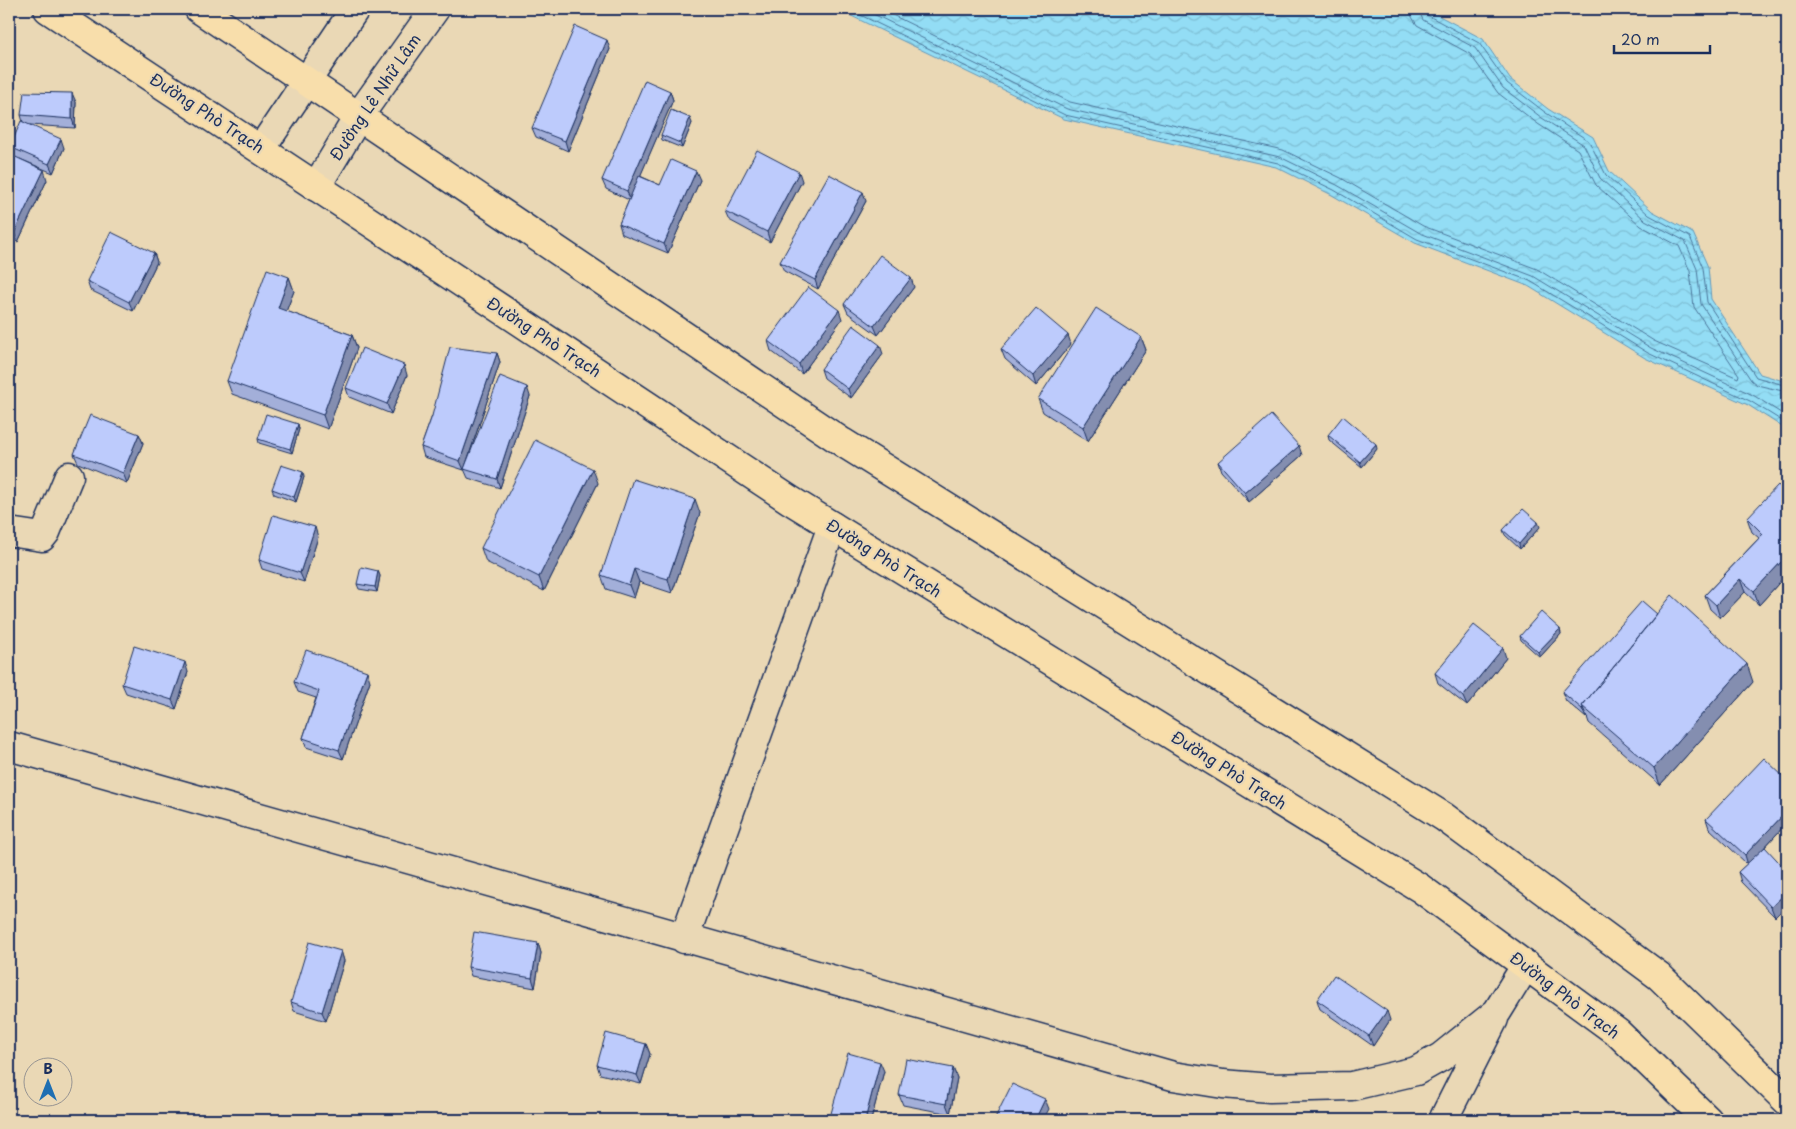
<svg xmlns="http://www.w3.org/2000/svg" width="1796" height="1129" viewBox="0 0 1796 1129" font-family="'Playpen Sans',sans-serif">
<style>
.water{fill:url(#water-waves);stroke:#6397b9}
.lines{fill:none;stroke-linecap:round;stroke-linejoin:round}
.shore{stroke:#4b759a;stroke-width:1}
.minor-casing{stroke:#1b2f5e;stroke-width:31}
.highway-casing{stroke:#1b2f5e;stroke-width:31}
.minor{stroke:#ead8b5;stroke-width:28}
.highway{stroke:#f8deab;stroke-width:28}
.wall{fill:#a3afd9;stroke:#1b2f5e}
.shaded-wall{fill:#848eb0;stroke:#1b2f5e}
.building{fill:#bdcbfc;stroke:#1b2f5e}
.labels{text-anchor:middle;stroke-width:4.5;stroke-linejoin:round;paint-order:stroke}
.street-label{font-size:16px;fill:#1b2f5e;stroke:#ead8b5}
</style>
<defs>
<pattern id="water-waves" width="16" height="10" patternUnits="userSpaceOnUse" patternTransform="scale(1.25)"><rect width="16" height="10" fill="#93ddf5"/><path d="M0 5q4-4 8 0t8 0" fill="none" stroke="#7ebed4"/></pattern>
</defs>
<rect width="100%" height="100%" fill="#ead8b5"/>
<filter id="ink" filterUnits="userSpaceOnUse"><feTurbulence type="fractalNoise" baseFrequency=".02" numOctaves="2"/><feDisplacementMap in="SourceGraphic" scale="10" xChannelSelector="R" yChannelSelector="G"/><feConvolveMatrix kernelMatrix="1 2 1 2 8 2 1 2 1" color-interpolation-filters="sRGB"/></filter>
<g filter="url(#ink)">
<!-- water -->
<path class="water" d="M837,9H1426L1483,39L1510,79L1548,109L1593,137L1609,171L1652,211L1693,233L1708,267L1711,299L1760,374L1787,382V430L1748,405L1645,358L1528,286L1415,243L1332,195L1276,167L1064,119Z"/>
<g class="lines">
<!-- shore -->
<path class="shore" d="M848,9L1065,115L1278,163L1334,190L1417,239L1530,281L1648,353L1750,401L1787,424
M863,9L1067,109L1280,157L1337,185L1420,233L1533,276L1651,348L1753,395L1787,417
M880,9L1070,102L1283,150L1341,178L1423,226L1537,269L1654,341L1738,378L1739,375L1694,307L1690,271L1679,246L1641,226L1596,185L1578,150L1538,124L1498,93L1470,54L1417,25L1412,17L1411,9
M1418,9L1423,20L1475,48L1503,88L1542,118L1584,145L1600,178L1645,220L1685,241L1697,269L1701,304L1751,380L1757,385L1787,392
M1425,9L1427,15L1479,43L1507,83L1546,113L1589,141L1606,175L1649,215L1690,237L1703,268L1707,302L1756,377L1787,386"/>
<defs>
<path id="minor" d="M261,149L355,9
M316,187L358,117L435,9
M9,532L42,537L46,532L69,476
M9,746L1173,1076L1223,1084L1270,1088L1352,1086L1416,1071L1441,1057L1497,1012L1526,965
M684,939L832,526
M1443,1120L1494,1019"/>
<path id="highway" d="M48,9L790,500L1420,888L1618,1033L1708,1120
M199,9L842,442L1444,817L1659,976L1787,1101"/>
</defs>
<!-- minor casing -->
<use href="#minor" class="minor-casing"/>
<!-- highway casing -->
<use href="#highway" class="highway-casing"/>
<!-- minor -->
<use href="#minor" class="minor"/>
<!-- highway -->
<use href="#highway" class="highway"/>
</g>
<!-- wall -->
<path class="wall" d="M610,49L568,151L536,137L532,128Z
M670,91L673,100L640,176L660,185L700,180L668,253L622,234L619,224L629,200L606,189L602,180Z
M76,102L75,128L30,125L64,148L53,173L20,159L47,180L18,242L9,238V154L13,156L10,147L23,122L21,115Z
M692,123L682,148L662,140L661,135Z
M802,181L770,242L729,220L725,211Z
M866,201L818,289L784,271L780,262Z
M154,253L157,262L133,311L90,290L87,281Z
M289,277L294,291L286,311L352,335L357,348L328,429L232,394L227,381Z
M914,287L878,335L848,313L844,304Z
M842,319L802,374L771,351L768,341Z
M1141,337L1146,350L1088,441L1043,412L1038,399Z
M1071,344L1036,386L1005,359L1001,349Z
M497,353L500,362L464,470L424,457L421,447L432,416Z
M883,354L851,398L824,378L821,369Z
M407,375L391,414L349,397L346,388Z
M530,396L500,488L468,478L464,469Z
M298,424L299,429L292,453L259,443L258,439Z
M139,434L143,443L127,483L78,463L74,454Z
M1328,435L1377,449L1362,467L1329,440Z
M1302,455L1249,502L1221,471L1218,462Z
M304,477L296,502L274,494L272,489Z
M598,483L544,591L486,562L481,548Z
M1787,494V574L1759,605L1745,592L1720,618L1710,609L1705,595L1759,538L1752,532L1747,518Z
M700,513L672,593L639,582L634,598L606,589L601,575Z
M1540,527L1520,549L1505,535L1503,530Z
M318,537L304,582L262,569L259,560Z
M378,571L380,576L377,592L359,589L357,584Z
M1657,614L1753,682L1660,785L1589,723L1587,717L1586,718L1566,701L1562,692Z
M1560,629L1561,634L1540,657L1521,640L1520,636Z
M1506,658L1467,706L1438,683L1435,673Z
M188,672L176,709L126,693L122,684Z
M370,681L343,759L306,747L303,738L316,698L298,692L294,682Z
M1787,780V823L1763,849L1787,871V905L1775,917L1741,882L1738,872L1747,864L1709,828L1706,819Z
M538,943L541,953L535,988L471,976L468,967Z
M341,951L344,961L326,1021L294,1011L291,1002Z
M1317,1000L1390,1020L1373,1046L1320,1009Z
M646,1044L650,1054L641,1084L600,1074L597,1065Z
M953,1068L957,1078L950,1114L903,1105L899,1095Z
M884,1071L871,1120H832L830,1117Z"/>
<!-- shaded-wall -->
<path class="shaded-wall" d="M607,40L610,49L568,151L565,141Z
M670,91L673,100L630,200L627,191Z
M72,93L76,102L75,128L72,119Z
M690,118L692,123L682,148L680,143Z
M61,139L64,148L53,173L49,164Z
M44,170L47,180L18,242L14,233Z
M696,171L700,180L668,253L664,244Z
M799,172L802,181L770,242L767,232Z
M863,192L866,201L818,289L815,280Z
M154,253L157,262L133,311L129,302Z
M289,277L294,291L282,322L278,308Z
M911,278L914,287L878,335L874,326Z
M839,310L842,319L802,374L799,364Z
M352,335L357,348L328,429L323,415Z
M1068,335L1071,344L1036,386L1033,376Z
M1141,337L1146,350L1088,441L1083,427Z
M880,345L883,354L851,398L848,389Z
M497,353L500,362L464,470L460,461Z
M404,365L407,375L391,414L387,404Z
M527,387L530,396L500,488L497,479Z
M298,424L299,429L292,453L290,449Z
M139,434L143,443L127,483L123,473Z
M1376,444L1377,449L1362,467L1360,462Z
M1299,446L1302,455L1249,502L1245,493Z
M593,469L598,483L544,591L539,577Z
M303,472L304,477L296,502L294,497Z
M695,499L700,513L672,593L668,579Z
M1538,522L1540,527L1520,549L1519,544Z
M315,527L318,537L304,582L300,573Z
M1782,561L1787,574L1759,605L1754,591Z
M634,569L639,582L634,598L629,585Z
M378,571L380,576L377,592L375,587Z
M1740,579L1745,592L1720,618L1716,605Z
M1560,629L1561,634L1540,657L1538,652Z
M1503,648L1506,658L1467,706L1463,697Z
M185,662L188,672L176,709L172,700Z
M1747,664L1753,682L1660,785L1654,768Z
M367,671L370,681L343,759L339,750Z
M1583,708L1587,717L1586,718L1582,709Z
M1787,811V823L1748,865L1745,855Z
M1787,892V905L1775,917L1771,907Z
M538,943L541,953L535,988L532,978Z
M341,951L344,961L326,1021L322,1012Z
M1387,1011L1390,1020L1373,1046L1369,1036Z
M646,1044L650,1054L641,1084L637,1075Z
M880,1062L884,1071L871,1120H865Z
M953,1068L957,1078L950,1114L946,1104Z
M1045,1099L1049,1109L1043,1120H1035Z"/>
<!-- building -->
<path class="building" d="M575,26L607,40L565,141L532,128Z
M645,80L670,91L627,191L602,180Z
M24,92L72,93V119L21,115Z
M671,110L690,118L680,143L661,135Z
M21,121L61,139L49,164L10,147Z
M757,150L799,172L767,232L725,211Z
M9,154L44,170L14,233L9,230Z
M671,160L696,171L664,244L619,224L639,176L660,185Z
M829,174L863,192L815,280L780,262Z
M111,232L154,253L129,302L87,281Z
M880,255L911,278L874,326L844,304Z
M267,269L289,277L278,308L352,335L323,415L227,381Z
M808,287L839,310L799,364L768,341Z
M1036,308L1068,335L1033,376L1001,349Z
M1096,308L1141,337L1083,427L1038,399Z
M853,325L880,345L848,389L821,369Z
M450,347L497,353L460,461L421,447L432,416Z
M362,348L404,365L387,404L346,388Z
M500,376L527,387L497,479L464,469Z
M266,414L298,424L290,449L258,439Z
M90,415L139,434L123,473L74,454Z
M1271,415L1299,446L1245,493L1218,462Z
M1343,416L1376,444L1360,462L1328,435Z
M535,440L593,469L539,577L481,548Z
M281,465L303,472L294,497L272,489Z
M633,479L695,499L668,579L634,569L629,585L601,575Z
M1778,485L1787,494V565L1782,561L1754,591L1740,579L1716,605L1705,595L1763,534L1747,518Z
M1523,509L1538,522L1519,544L1503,530Z
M273,515L315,527L300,573L259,560Z
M361,567L378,571L375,587L357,584Z
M1672,595L1747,664L1654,768L1582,706Z
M1642,601L1657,614L1582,706L1583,708L1582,709L1562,692Z
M1541,612L1560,629L1538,652L1520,636Z
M1474,625L1503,648L1463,697L1435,673Z
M134,646L185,662L172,700L122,684Z
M306,650L367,671L339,750L303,738L319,691L294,682Z
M1764,758L1787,780V811L1745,855L1706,819Z
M1765,847L1787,871V892L1771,907L1738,872Z
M474,932L538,943L532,978L468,967Z
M309,942L341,951L322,1012L291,1002Z
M1334,975L1387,1011L1369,1036L1317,1000Z
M606,1033L646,1044L637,1075L597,1065Z
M848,1053L880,1062L865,1120H842L830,1117Z
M906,1059L953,1068L946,1104L899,1095Z
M1012,1084L1045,1099L1035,1120H994Z"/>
</g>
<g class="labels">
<!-- street labels -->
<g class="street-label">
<text transform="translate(375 97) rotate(-56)" y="6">Đường Lê Nhữ Lâm</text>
<text transform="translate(207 113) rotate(33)" y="6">Đường Phò Trạch</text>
<text transform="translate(544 337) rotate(33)" y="6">Đường Phò Trạch</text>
<text transform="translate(884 558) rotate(32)" y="6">Đường Phò Trạch</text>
<text transform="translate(1229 770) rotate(32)" y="6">Đường Phò Trạch</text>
<text transform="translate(1565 995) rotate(37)" y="6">Đường Phò Trạch</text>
</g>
</g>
<!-- margin -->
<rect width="1796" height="1129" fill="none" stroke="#ead8b5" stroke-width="30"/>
<rect x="15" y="15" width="1766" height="1099" fill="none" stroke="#1b2f5e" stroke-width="2" filter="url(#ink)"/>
<!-- north arrow -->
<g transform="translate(48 1082)"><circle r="24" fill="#ead8b5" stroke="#979492"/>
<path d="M0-4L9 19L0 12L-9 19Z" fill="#1f6fb2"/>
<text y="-8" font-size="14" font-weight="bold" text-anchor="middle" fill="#1b2f5e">B</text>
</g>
<!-- scale -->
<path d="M1614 45v8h96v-8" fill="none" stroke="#1b2f5e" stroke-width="2.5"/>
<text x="1621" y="45" font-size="15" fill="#1b2f5e" stroke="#ead8b5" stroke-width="4" paint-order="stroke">20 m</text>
</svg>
